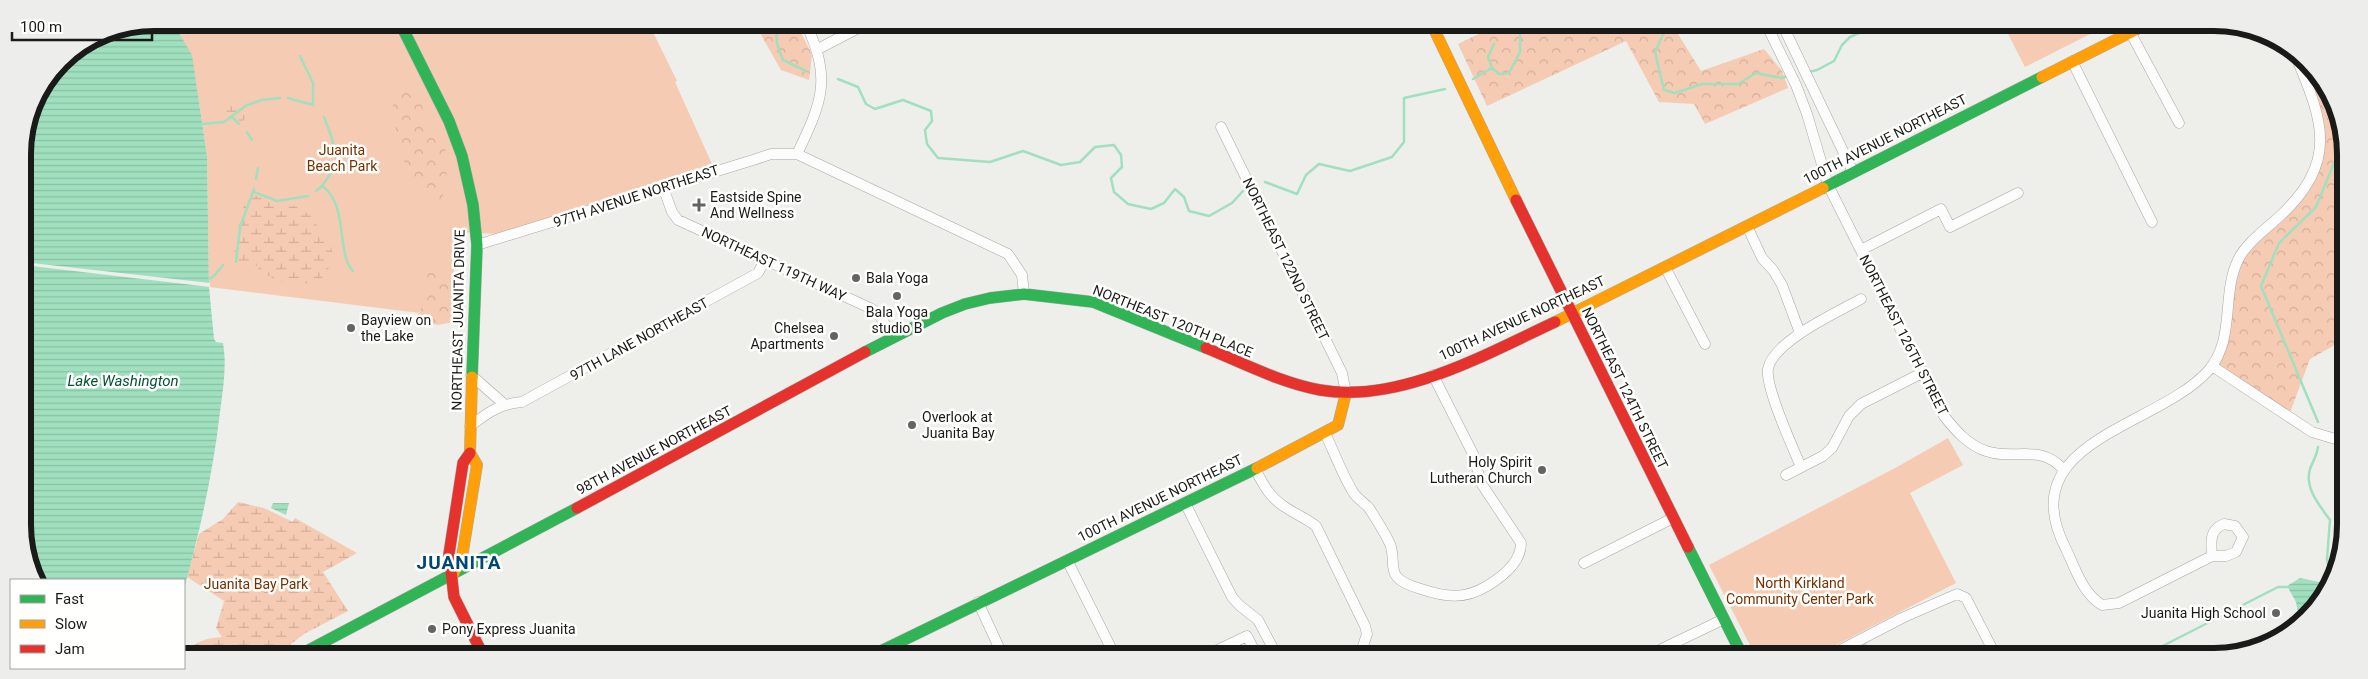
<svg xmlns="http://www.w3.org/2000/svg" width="2368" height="679" viewBox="0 0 2368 679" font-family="Roboto,sans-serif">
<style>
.green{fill:#f6cbb4}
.forest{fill:url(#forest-crowns)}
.wetland{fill:url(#wetland-marsh)}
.water{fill:url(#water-rules)}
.pier{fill:#eeeeea}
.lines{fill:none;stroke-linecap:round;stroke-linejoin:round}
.stream{stroke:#a0e0bf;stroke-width:2.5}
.street-casing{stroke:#a7a7a5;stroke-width:11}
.fast-casing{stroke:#a7a7a5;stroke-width:12}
.slow-casing{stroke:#a7a7a5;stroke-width:12}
.jam-casing{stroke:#a7a7a5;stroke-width:12}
.street{stroke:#fcfcfc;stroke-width:10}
.fast{stroke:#30b455;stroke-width:11}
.slow{stroke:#ff9f0a;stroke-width:11}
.jam{stroke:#e5322d;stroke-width:11}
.poi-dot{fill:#646462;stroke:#fffffe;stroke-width:2}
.labels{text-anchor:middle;stroke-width:5;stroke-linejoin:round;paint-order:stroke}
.street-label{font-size:14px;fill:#1a1a19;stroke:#fffffe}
.park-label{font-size:14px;fill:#763000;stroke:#fffffe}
.poi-label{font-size:14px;fill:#1a1a19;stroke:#fffffe;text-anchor:start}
.water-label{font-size:15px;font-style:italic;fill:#055235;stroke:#fffffe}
.district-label{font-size:19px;font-weight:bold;letter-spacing:1px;fill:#004776;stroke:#fffffe}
.rim{fill:none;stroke:#1a1a19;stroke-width:6}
</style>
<defs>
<pattern id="forest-crowns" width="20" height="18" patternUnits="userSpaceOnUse" patternTransform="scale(1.25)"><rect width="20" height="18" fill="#f6cbb4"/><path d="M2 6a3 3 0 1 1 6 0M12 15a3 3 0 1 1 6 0" fill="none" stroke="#d2ae9a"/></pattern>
<pattern id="wetland-marsh" width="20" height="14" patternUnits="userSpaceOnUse" patternTransform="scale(1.25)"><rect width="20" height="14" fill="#f6cbb4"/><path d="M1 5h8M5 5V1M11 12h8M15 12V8" fill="none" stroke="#d2ae9a"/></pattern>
<pattern id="water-rules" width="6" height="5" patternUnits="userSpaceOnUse" patternTransform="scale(1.25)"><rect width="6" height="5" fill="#a0e0bf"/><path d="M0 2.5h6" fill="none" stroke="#89c0a4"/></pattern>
</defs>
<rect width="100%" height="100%" fill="#eeeeea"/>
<!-- green -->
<path class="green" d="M173,23L649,24L677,81L675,82L712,164L498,234L455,232L452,317L209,287L207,156L195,77Z
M2004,26L2104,27L2025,67Z
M1948,438L1963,465L1910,493L1956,583L1817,655H1755L1709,565L1897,467Z
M1866,643L1873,656L1844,655Z"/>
<!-- forest -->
<path class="forest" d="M755,24H797L812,55L809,80L781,70Z
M1497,25L1673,26L1701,71L1764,49L1782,71L1788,88L1705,124L1694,104L1659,102L1626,41L1487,106L1458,44Z
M2296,57L2313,67L2343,129L2342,270L2338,277L2342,302V331L2333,346L2310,359L2288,418L2212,366L2227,333L2238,260L2309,184L2320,129Z
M407,86L421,95L426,132L445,148L447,178L441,206L417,192L410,183L391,111L398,90Z
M438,268L461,282L458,321L438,325L415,319L431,292L426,271Z"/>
<!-- wetland -->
<path class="wetland" d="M221,104L247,105L244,110L245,118L238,127Z
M253,195L273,202L295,206L311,216L330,245L333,254L329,268L318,283L293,284L288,279L280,282L261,272L256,265L249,263L235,266L233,263C236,246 237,204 253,195Z
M238,502L264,508L293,522L295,518L357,553L323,572L348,611L304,634L281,652H186C196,641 207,638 222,637L216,628L224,601L187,577L199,534L223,519Z"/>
<!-- water -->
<path class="water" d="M155,23H173L192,55L207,156L209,287L214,339L216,342L223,343C227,366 223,389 220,412C213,473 200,531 184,589V580H41L25,550L23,146L33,104L61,61L104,32Z
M273,503H289L286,515L271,508Z
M2300,578L2329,584L2323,598L2303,620L2299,618L2296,602L2287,586Z"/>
<!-- pier -->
<path class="pier" d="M23,262L210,283V287L23,265Z"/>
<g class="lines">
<!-- stream -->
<path class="stream" d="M776,24L777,44L783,60L806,71
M1594,26H1595
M1663,26L1665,30L1655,52L1664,90L1675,93L1702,84H1738L1756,73L1781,78L1788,76
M1903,26L1907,29L1913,26
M1492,68L1488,57L1494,44
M1808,72L1817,70L1834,61L1842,45L1850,37L1874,26
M838,79L858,87L866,104L875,109L903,100L931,111L932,121L925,130L927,144L938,158L990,162L1023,151L1061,165L1080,162L1095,147L1114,145L1121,155L1122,167L1111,178L1114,192L1128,204L1151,209L1164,203L1175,189L1184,197L1189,211L1209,216L1232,203L1243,191
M1473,79L1492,68L1499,74L1509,73L1520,52V33L1541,25
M288,98L313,105V83L300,56
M231,116L239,124
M324,117L332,138L335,157
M202,124L224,122L247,105L262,100L280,98
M247,132L252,140
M256,179L258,168
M1265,182L1297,194L1306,175L1319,164L1350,171L1392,157L1404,142V98L1445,89
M322,186C349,204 336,255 353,271
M316,191L322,186L334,168
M254,192L277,201L308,196
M236,262L240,227L254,189
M209,279L213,277L223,265
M2318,422L2261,286L2279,243L2316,207L2337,156V116
M2318,447C2317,455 2313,461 2310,469C2304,488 2320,506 2330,520L2327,559L2331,580
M2143,656L2278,587H2288"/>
<defs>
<path id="street" d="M1767,26L1796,85L1807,114L1828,185L1944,416C1955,430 1968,445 1986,451C2014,461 2039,443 2063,469
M1783,26L1853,172
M2128,28L2179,123
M818,49L866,24
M2072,61L2152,222
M1221,127L1342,373L1346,393
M797,154C822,102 832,79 806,24
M663,187L672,212L678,220L870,308L879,314L892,337
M1747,226L1762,258L1773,270L1782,285L1800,333
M477,245L753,160L771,154H797L1008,254L1022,275L1024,294
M1861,250L1941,209L1950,227L2018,193
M1665,267L1705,344
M2212,366L2312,432L2342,441
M471,375L504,404
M470,426C489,412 499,404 522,402L758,273L765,260
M1325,433C1334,452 1342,474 1353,492C1357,499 1364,502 1369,508C1376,519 1385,533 1390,544C1395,555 1390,569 1397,577C1402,583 1414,587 1421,589C1445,597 1464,600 1487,586C1502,577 1521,562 1521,543L1481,483L1473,454L1433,375
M1801,467C1793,448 1765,387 1768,369C1773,341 1838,312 1861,299
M1255,469C1263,484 1270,498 1285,507C1295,514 1306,518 1316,526L1365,626L1367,634L1360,655
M1786,475L1823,456L1832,448L1849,416L1861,404L1922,373
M1185,503L1232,597L1239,605L1258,620L1276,654
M2212,556C2211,542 2209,530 2224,524L2235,526L2243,537L2236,552L2226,556H2212L2119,603L2102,605C2083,594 2075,568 2066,549C2010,441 2156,428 2208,371C2236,339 2221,295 2238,260C2246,243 2266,229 2279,217C2338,162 2324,123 2296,57
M1067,560L1114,654
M1584,563L1673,518
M978,602L1002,654
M1209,654L1247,636L1256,654
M1649,655L1724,619
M1831,655L1902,618L1957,594L1966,598L1996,656"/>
<path id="fast" d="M400,23L449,121L462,156L473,205L477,245L472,377
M1823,188L2042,77
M865,352L942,313L965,304L990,298L1024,294L1093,302L1206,348
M1688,547L1742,655
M305,652L577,508
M875,654L1257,468"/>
<path id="slow" d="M1432,25L1516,200
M2042,77L2141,27
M1555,322L1823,188
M1257,468L1338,425L1346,393
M453,575L462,557L477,465L470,453L472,377"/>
<path id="jam" d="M1516,200L1688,547
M1206,348C1243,363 1281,383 1320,390C1399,404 1486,354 1555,322
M470,453L463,463L449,554L454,597L482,653
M577,508L865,352"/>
</defs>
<!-- street casing -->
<use href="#street" class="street-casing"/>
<!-- fast casing -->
<use href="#fast" class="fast-casing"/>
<!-- slow casing -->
<use href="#slow" class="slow-casing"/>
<!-- jam casing -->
<use href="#jam" class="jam-casing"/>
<!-- street -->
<use href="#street" class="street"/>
<!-- fast -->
<use href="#fast" class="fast"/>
<!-- slow -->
<use href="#slow" class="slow"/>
<!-- jam -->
<use href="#jam" class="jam"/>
</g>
<!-- markers -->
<g class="poi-dot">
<path d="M696.5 197.5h5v5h5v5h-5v5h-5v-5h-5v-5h5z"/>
<circle cx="856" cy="278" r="5"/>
<circle cx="897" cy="296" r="5"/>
<circle cx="351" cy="328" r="5"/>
<circle cx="834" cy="336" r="5"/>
<circle cx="912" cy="425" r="5"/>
<circle cx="1542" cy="470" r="5"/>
<circle cx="2276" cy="613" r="5"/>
<circle cx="432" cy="629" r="5"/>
</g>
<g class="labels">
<!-- street labels -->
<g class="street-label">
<text transform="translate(1885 139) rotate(-27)" y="5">100TH AVENUE NORTHEAST</text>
<text transform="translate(636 196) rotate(-18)" y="5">97TH AVENUE NORTHEAST</text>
<text transform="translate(1286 259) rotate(64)" y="5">NORTHEAST 122ND STREET</text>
<text transform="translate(774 264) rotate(25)" y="5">NORTHEAST 119TH WAY</text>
<text transform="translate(1522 318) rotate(-25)" y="5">100TH AVENUE NORTHEAST</text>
<text transform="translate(458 320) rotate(-89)" y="5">NORTHEAST JUANITA DRIVE</text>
<text transform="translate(1173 321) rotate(22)" y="5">NORTHEAST 120TH PLACE</text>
<text transform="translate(1904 335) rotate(63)" y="5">NORTHEAST 126TH STREET</text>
<text transform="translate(639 339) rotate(-29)" y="5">97TH LANE NORTHEAST</text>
<text transform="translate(1625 388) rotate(64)" y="5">NORTHEAST 124TH STREET</text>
<text transform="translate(654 450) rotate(-28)" y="5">98TH AVENUE NORTHEAST</text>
<text transform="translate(1160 498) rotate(-26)" y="5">100TH AVENUE NORTHEAST</text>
</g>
<!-- park labels -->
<g class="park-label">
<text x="342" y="155">Juanita<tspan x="342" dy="16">Beach Park</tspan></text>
<text x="1800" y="588">North Kirkland<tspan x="1800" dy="16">Community Center Park</tspan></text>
<text x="256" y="589">Juanita Bay Park</text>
</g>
<!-- poi labels -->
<g class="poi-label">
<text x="710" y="202">Eastside Spine<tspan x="710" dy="16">And Wellness</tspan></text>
<text x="866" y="283">Bala Yoga</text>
<text x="897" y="317" text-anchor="middle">Bala Yoga<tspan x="897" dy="16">studio B</tspan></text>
<text x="361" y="325">Bayview on<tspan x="361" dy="16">the Lake</tspan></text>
<text x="824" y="333" text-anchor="end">Chelsea<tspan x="824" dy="16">Apartments</tspan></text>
<text x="922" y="422">Overlook at<tspan x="922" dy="16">Juanita Bay</tspan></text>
<text x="1532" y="467" text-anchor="end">Holy Spirit<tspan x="1532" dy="16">Lutheran Church</tspan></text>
<text x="2266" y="618" text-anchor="end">Juanita High School</text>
<text x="442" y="634">Pony Express Juanita</text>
</g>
<!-- water labels -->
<g class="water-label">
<text x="123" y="386">Lake Washington</text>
</g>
<!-- district labels -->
<g class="district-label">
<text x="459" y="569">JUANITA</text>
</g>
</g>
<!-- crop -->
<path d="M0 0H2368V679H0ZM154 31H2214A123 123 0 0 1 2337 154V525A123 123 0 0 1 2214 648H154A123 123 0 0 1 31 525V154A123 123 0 0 1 154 31Z" fill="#ededec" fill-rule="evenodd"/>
<path class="rim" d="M154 31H2214A123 123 0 0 1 2337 154V525A123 123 0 0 1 2214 648H154A123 123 0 0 1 31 525V154A123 123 0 0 1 154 31Z"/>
<!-- legend -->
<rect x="10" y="579" width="175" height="90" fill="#fffffe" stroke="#a3a3a2"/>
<rect x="20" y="595" width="25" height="8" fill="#30b455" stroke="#a3a3a2"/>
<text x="55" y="604" font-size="15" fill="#1a1a19">Fast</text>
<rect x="20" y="620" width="25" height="8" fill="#ff9f0a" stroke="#a3a3a2"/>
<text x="55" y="629" font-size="15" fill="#1a1a19">Slow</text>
<rect x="20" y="645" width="25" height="8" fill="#e5322d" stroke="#a3a3a2"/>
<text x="55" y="654" font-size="15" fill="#1a1a19">Jam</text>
<!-- scale -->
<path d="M12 32v8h140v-8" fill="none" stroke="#1a1a19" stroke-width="2.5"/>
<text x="20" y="32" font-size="15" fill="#1a1a19" stroke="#fffffe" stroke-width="4" paint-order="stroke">100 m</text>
</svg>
